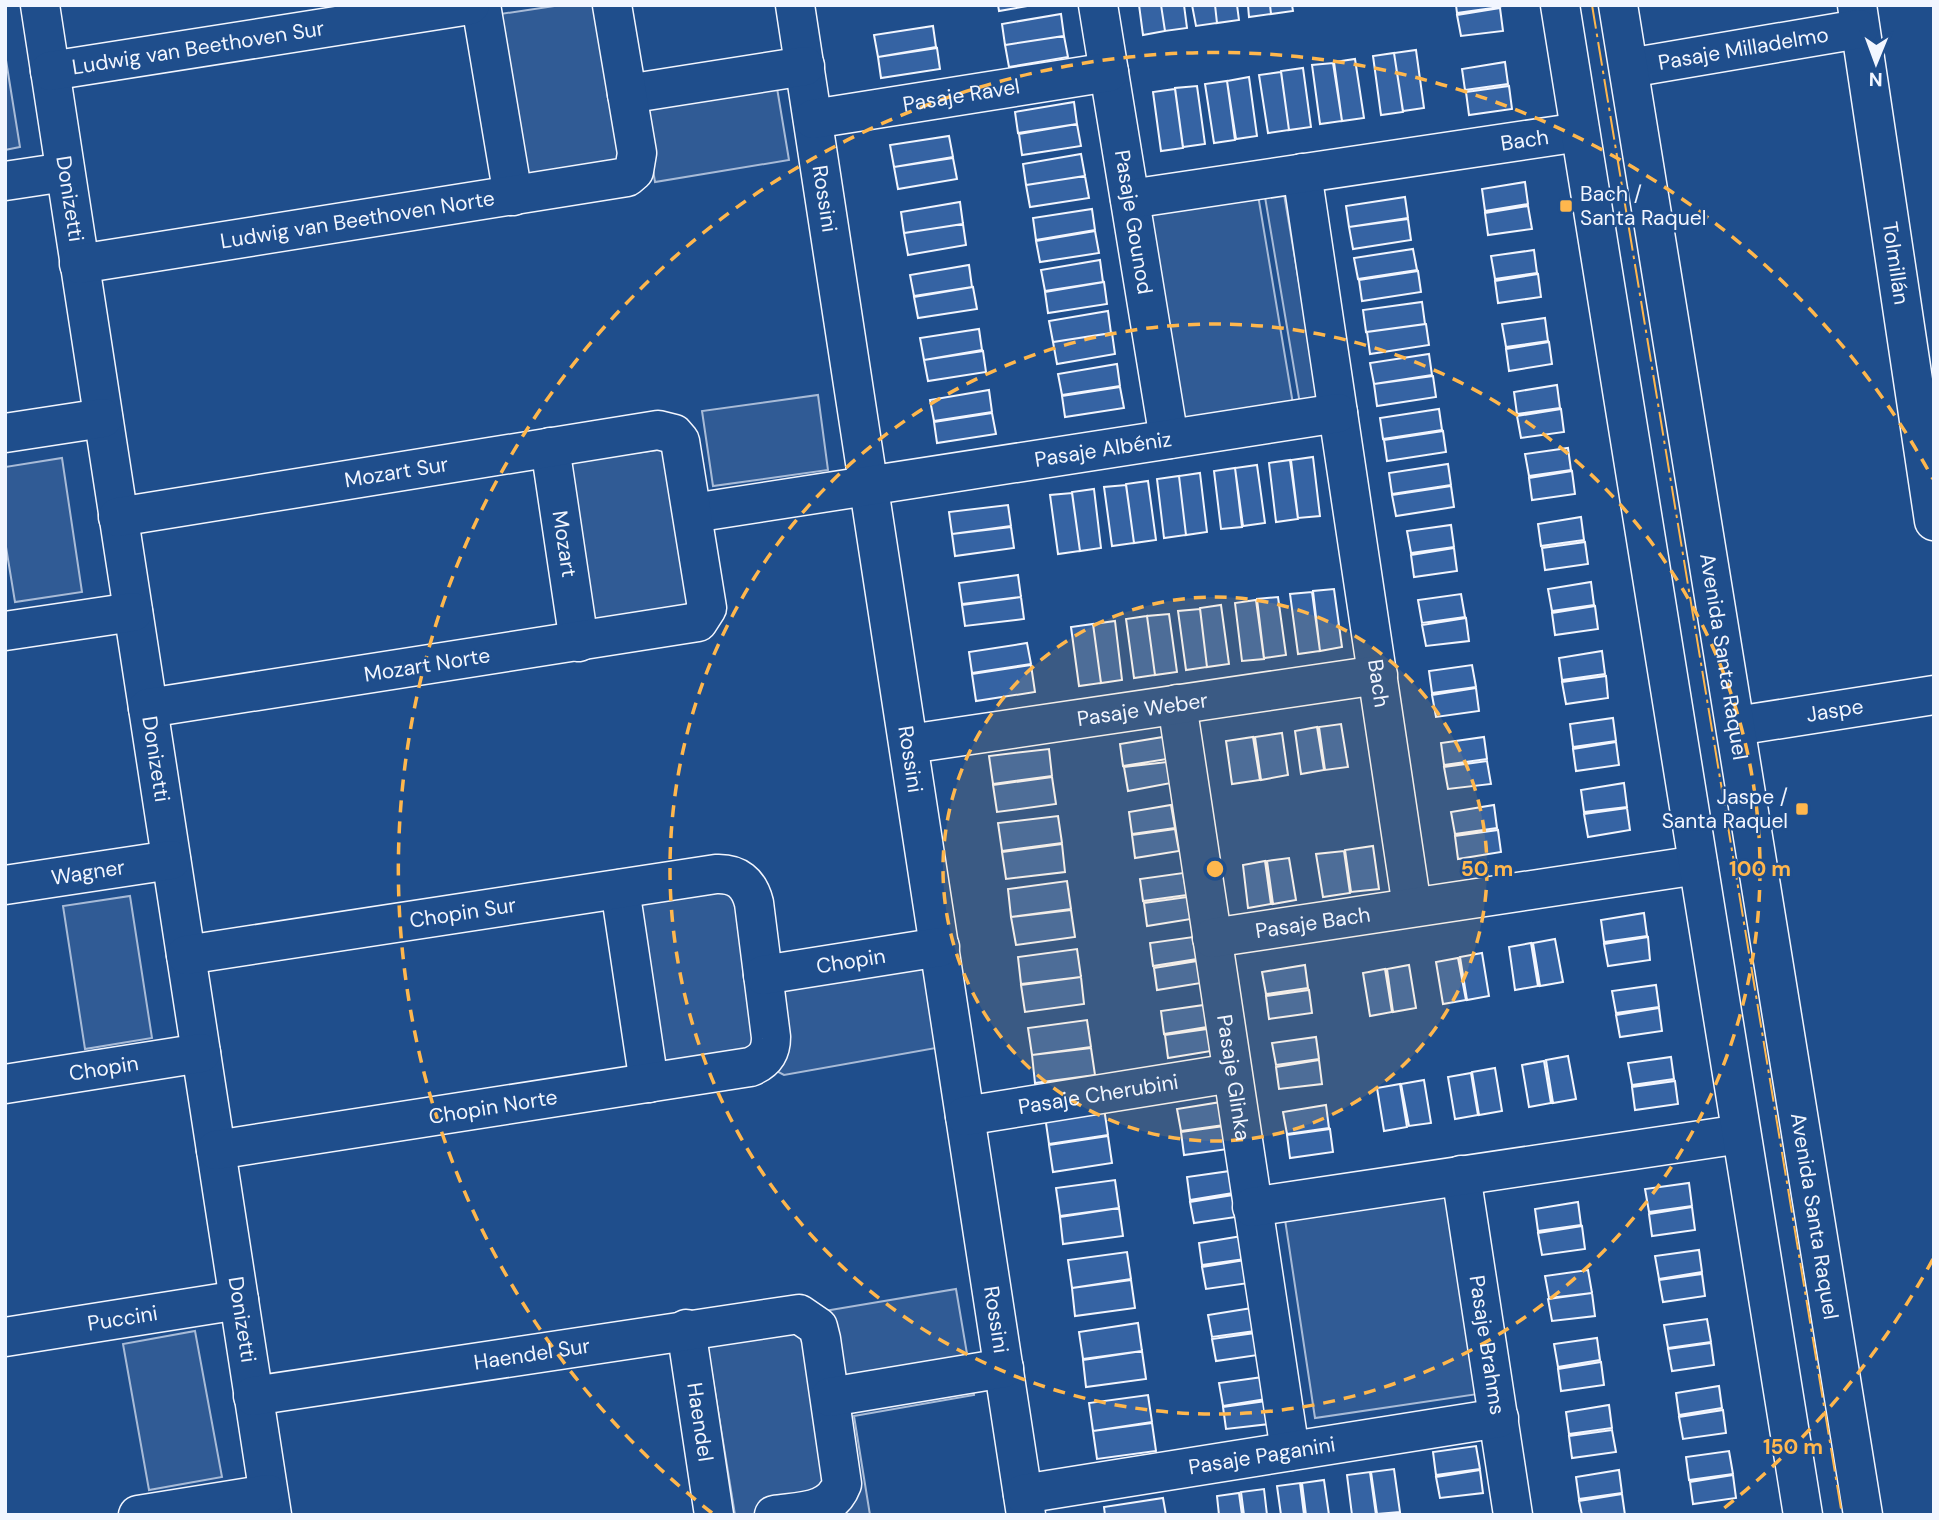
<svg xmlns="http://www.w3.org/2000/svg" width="1939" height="1520" viewBox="0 0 1939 1520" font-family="'DM Sans',sans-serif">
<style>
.built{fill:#305b95;stroke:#a8bbd7;stroke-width:2}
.building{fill:#3563a3;stroke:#f2f6ff;stroke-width:2}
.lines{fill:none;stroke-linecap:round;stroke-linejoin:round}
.minor-casing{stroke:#f2f6ff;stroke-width:41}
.major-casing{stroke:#f2f6ff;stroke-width:41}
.minor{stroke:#1f4e8c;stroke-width:38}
.major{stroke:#1f4e8c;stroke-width:38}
.power{stroke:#ffb74d;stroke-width:2;stroke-dasharray:24 5 3.5 5;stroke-linecap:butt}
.ring{fill:none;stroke:#ffb74d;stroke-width:3.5;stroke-dasharray:12 9}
.poi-dot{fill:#ffb74d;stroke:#1f4e8c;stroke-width:2.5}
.labels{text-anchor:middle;stroke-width:5;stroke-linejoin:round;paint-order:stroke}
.street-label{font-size:21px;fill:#f2f6ff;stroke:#1f4e8c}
.poi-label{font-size:21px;fill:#f2f6ff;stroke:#1f4e8c;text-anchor:start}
.centre{fill:#ffb74d;stroke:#1f4e8c;stroke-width:3.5}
.ring-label{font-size:21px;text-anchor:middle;font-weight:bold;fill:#ffb74d;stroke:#1f4e8c;stroke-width:5;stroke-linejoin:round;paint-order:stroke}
</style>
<rect width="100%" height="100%" fill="#1f4e8c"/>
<!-- built -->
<path class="built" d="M561,5H601L627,159L518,175L494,15Z
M5,54L20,147L5,150Z
M776,82L789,160L655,182L642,104Z
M1284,194L1320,406L1301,410L1265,197Z
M1258,195L1294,410L1183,429L1147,213Z
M818,395L828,470L713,486L702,411Z
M666,449L693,608L590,622L564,462Z
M62,458L82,592L15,602L5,541V467Z
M723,883L741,897L755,987L927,958L936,1048L784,1075L750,1057L663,1069L631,897Z
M130,896L152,1038L85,1049L63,906Z
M1448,1188L1478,1394L1315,1418L1284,1213Z
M956,1289L974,1395L854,1416L870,1515H735L705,1331Z
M195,1331L222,1477L149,1490L123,1344Z"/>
<!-- building -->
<path class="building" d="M998,5H1033L999,11Z
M1139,5H1161L1165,31L1143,35Z
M1161,5H1184L1187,28L1165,31Z
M1192,5H1215L1217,23L1196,26Z
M1215,5H1237L1239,20L1217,23Z
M1248,5H1270L1271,14L1249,17Z
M1270,5H1292L1293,11L1271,14Z
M1456,5H1499L1500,7L1457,13Z
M1500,8L1503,31L1461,36L1457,15Z
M1061,14L1064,36L1005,45L1002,24Z
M933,26L936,47L878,57L874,35Z
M1064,36L1068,57L1009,67L1005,45Z
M937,48L940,69L881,78L878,57Z
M1416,50L1424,108L1403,111L1394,53Z
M1394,53L1403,112L1381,115L1373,56Z
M1355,59L1364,118L1342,121L1334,62Z
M1505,62L1508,84L1465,90L1462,69Z
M1333,63L1342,121L1320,124L1312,65Z
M1303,68L1311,127L1289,130L1281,71Z
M1281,72L1289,130L1268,133L1259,75Z
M1249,77L1257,136L1236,139L1227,81Z
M1227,81L1235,140L1214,143L1205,84Z
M1197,86L1205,144L1183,147L1175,88Z
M1509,86L1512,109L1469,115L1466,92Z
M1175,89L1183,148L1161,151L1153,92Z
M1074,102L1077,124L1018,133L1015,112Z
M1077,124L1081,146L1022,155L1019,134Z
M949,136L953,157L894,167L890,145Z
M1081,154L1085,176L1026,185L1023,164Z
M953,158L957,179L898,189L894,167Z
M1085,176L1089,198L1030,207L1026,185Z
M1525,182L1528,204L1485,211L1482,189Z
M1405,197L1408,218L1349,227L1346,206Z
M960,202L963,224L904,233L901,212Z
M1528,206L1532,229L1488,235L1485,213Z
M1092,209L1095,230L1036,240L1033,218Z
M1408,219L1411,240L1353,249L1349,227Z
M963,224L966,245L908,255L904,233Z
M1095,231L1099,253L1040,262L1036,241Z
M1413,249L1417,270L1358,279L1354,258Z
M1534,250L1537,273L1495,279L1491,256Z
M1100,260L1103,282L1045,291L1041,270Z
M969,265L972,287L914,296L910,275Z
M1418,271L1421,292L1362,301L1359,280Z
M1538,274L1541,297L1498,303L1495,281Z
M1104,282L1107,304L1048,313L1045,292Z
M973,287L977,309L918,318L914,297Z
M1422,302L1425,324L1366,332L1363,310Z
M1108,311L1111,333L1053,342L1049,321Z
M1545,318L1548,341L1506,347L1502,324Z
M1426,324L1429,345L1370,354L1367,332Z
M979,329L982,350L924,360L920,338Z
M1112,333L1115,354L1057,364L1053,342Z
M1549,342L1552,364L1509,371L1506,349Z
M983,351L986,372L928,381L924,360Z
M1429,354L1432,375L1374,384L1370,363Z
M1117,364L1120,386L1062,395L1058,374Z
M1433,376L1436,397L1377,406L1374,384Z
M1557,385L1560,408L1517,414L1514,392Z
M1120,387L1124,408L1065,417L1062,396Z
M989,390L992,412L934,421L930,400Z
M1439,409L1442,430L1383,439L1380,418Z
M1561,409L1564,432L1521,438L1517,416Z
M992,413L996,434L937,443L934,422Z
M1443,431L1446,452L1387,461L1384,440Z
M1568,448L1571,470L1529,476L1525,454Z
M1313,457L1320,516L1298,518L1291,460Z
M1290,460L1298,519L1276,522L1269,463Z
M1448,464L1451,485L1392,494L1389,473Z
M1257,465L1265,523L1243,526L1235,468Z
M1235,468L1242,527L1221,529L1214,471Z
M1572,471L1575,494L1532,500L1529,478Z
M1200,473L1207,532L1186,535L1179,476Z
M1179,476L1186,535L1164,538L1157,479Z
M1148,481L1156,540L1134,543L1126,484Z
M1126,485L1134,543L1112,546L1104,487Z
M1451,486L1454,507L1396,516L1392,495Z
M1094,489L1101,548L1080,551L1072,492Z
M1072,493L1080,551L1058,554L1050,495Z
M1008,505L1011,526L952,534L949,512Z
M1581,517L1584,540L1541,546L1538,524Z
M1451,525L1454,547L1411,553L1407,531Z
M1011,527L1014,548L955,556L952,534Z
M1585,542L1588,564L1545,570L1542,548Z
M1454,548L1457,571L1414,577L1411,555Z
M1018,575L1021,597L962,604L959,583Z
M1591,582L1594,605L1552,611L1548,589Z
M1334,589L1342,647L1320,651L1313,591Z
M1312,592L1320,651L1298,654L1290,594Z
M1461,594L1465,617L1422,623L1418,600Z
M1021,597L1024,619L965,626L962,605Z
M1278,597L1286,655L1264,658L1257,599Z
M1256,600L1264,659L1242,661L1235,603Z
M1221,605L1229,664L1207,667L1200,608Z
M1595,606L1598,629L1555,635L1552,613Z
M1200,609L1207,667L1186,670L1178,611Z
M1169,614L1177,672L1155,675L1147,616Z
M1147,616L1155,675L1134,678L1126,619Z
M1466,618L1469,641L1426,646L1422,625Z
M1115,621L1122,680L1101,683L1093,624Z
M1093,624L1101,683L1079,686L1071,627Z
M1027,643L1031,664L972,673L969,652Z
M1602,651L1605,674L1562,680L1559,658Z
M1031,665L1035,692L976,701L972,674Z
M1472,665L1476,687L1432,693L1429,671Z
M1606,676L1608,698L1566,704L1562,682Z
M1476,688L1479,711L1436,717L1432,695Z
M1613,718L1616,741L1573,747L1570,724Z
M1341,724L1348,767L1325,770L1319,727Z
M1317,727L1324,770L1301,774L1295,731Z
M1282,733L1288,775L1261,780L1255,737Z
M1163,737L1167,759L1123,766L1120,744Z
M1253,737L1260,780L1232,784L1226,741Z
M1484,737L1487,759L1444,765L1441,743Z
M1616,742L1619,765L1576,771L1573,749Z
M1049,749L1052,776L993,784L989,756Z
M1487,761L1491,784L1448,789L1444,767Z
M1167,762L1171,783L1128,791L1124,767Z
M1052,777L1056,804L997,812L993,785Z
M1624,783L1627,807L1584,812L1581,790Z
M1171,805L1175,828L1132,834L1129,812Z
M1494,805L1497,828L1455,834L1451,812Z
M1627,808L1630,830L1588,837L1584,814Z
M1058,816L1062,843L1002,851L998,823Z
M1175,829L1179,851L1135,858L1132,835Z
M1498,830L1501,852L1458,859L1455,836Z
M1062,844L1065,872L1006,879L1002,852Z
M1373,846L1379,889L1351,892L1345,850Z
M1344,851L1350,893L1323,897L1316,854Z
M1289,858L1296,900L1273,904L1267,861Z
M1265,861L1271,904L1248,908L1243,865Z
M1183,873L1187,895L1143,901L1140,879Z
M1067,881L1071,909L1011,917L1008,889Z
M1187,897L1191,919L1147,926L1144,903Z
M1071,910L1075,937L1016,945L1011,917Z
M1644,913L1647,936L1604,942L1601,920Z
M1193,937L1197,959L1153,966L1150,943Z
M1648,937L1650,960L1608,966L1604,944Z
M1555,939L1563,982L1540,986L1533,943Z
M1531,943L1538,986L1515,990L1509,947Z
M1077,949L1081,977L1021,984L1018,957Z
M1482,953L1489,996L1467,1000L1460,957Z
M1458,958L1466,1000L1443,1004L1436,962Z
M1197,961L1201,983L1157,990L1154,968Z
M1305,965L1308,988L1266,994L1262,972Z
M1409,965L1416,1008L1393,1012L1387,969Z
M1385,969L1392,1012L1370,1016L1363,973Z
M1081,977L1084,1004L1025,1012L1021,985Z
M1656,985L1659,1007L1616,1013L1612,991Z
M1309,990L1312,1013L1269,1019L1266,996Z
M1204,1005L1207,1027L1164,1034L1161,1011Z
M1659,1008L1662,1031L1620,1037L1616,1015Z
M1087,1020L1091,1047L1032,1055L1028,1028Z
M1207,1029L1211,1051L1168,1058L1165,1035Z
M1316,1037L1319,1059L1276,1065L1272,1043Z
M1091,1048L1095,1075L1035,1083L1032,1055Z
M1568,1056L1576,1099L1553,1103L1546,1060Z
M1671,1057L1674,1079L1632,1085L1628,1063Z
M1319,1060L1322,1084L1279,1089L1276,1067Z
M1544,1061L1551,1103L1529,1107L1522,1065Z
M1495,1068L1502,1111L1479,1115L1472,1072Z
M1471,1073L1478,1115L1455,1119L1448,1077Z
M1424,1080L1431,1123L1409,1126L1401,1084Z
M1675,1081L1678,1104L1635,1110L1632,1087Z
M1400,1084L1407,1127L1384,1131L1377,1088Z
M1221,1102L1224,1125L1181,1131L1177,1109Z
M1326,1105L1329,1128L1287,1134L1283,1112Z
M1104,1108L1108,1135L1049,1144L1045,1116Z
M1224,1126L1228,1149L1184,1155L1181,1132Z
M1330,1129L1333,1152L1290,1158L1287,1135Z
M1108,1136L1112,1163L1053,1172L1049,1145Z
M1230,1171L1233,1193L1190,1200L1187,1177Z
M1115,1180L1119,1208L1060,1216L1056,1188Z
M1689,1183L1692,1206L1649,1212L1645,1189Z
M1233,1195L1236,1217L1194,1223L1190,1202Z
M1578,1202L1581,1225L1538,1231L1535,1209Z
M1692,1207L1695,1230L1652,1236L1649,1214Z
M1119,1208L1123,1236L1063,1244L1060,1217Z
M1582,1226L1585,1249L1542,1255L1538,1233Z
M1242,1236L1245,1259L1202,1265L1199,1243Z
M1699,1250L1702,1272L1659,1279L1655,1256Z
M1127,1252L1131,1279L1072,1288L1068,1260Z
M1245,1260L1249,1283L1206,1289L1202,1267Z
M1588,1270L1592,1293L1549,1298L1545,1276Z
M1702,1274L1705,1296L1663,1302L1659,1280Z
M1131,1280L1135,1308L1075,1316L1072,1288Z
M1592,1293L1595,1316L1552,1321L1548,1299Z
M1252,1308L1255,1331L1212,1337L1208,1315Z
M1707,1319L1711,1342L1668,1348L1664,1325Z
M1138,1323L1142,1351L1083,1359L1079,1332Z
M1255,1333L1258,1355L1216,1361L1212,1339Z
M1597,1338L1600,1360L1558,1367L1554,1344Z
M1711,1343L1714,1365L1672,1371L1668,1349Z
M1142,1351L1146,1379L1086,1387L1083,1360Z
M1601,1362L1604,1385L1561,1391L1558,1369Z
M1263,1377L1266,1399L1223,1406L1219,1383Z
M1719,1386L1722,1408L1679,1415L1676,1393Z
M1148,1395L1152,1422L1093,1431L1089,1403Z
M1266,1401L1269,1424L1226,1429L1223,1407Z
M1609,1405L1612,1428L1569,1434L1566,1412Z
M1723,1410L1726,1433L1683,1439L1679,1417Z
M1152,1423L1156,1451L1097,1459L1093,1431Z
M1612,1430L1616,1452L1572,1458L1569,1436Z
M1476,1446L1480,1469L1436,1475L1433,1452Z
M1729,1451L1733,1474L1689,1480L1686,1457Z
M1394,1469L1400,1512L1377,1514L1371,1472Z
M1480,1470L1483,1493L1440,1498L1436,1477Z
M1619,1470L1622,1493L1579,1499L1576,1477Z
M1370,1472L1376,1515H1352L1347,1475Z
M1733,1475L1736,1498L1693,1504L1690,1482Z
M1324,1480L1329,1515H1306L1302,1483Z
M1300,1483L1304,1515H1281L1277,1486Z
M1264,1489L1267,1515H1244L1241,1492Z
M1239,1493L1242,1515H1219L1217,1496Z
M1622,1494L1625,1515H1582L1579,1501Z
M1163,1498L1166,1515H1105L1104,1507Z"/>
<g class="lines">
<defs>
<g id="minor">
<path id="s1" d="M40,5L272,1515"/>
<path d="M481,5L513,196"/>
<path id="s2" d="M795,5L1026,1515"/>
<path id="s3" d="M1098,5L1169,439"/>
<path id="s4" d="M1857,5L1934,521"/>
<path id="s5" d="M1629,68L1859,29"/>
<path id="s6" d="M50,71L470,5"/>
<path d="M627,94L805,66"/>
<path id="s7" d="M813,119L1109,72"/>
<path id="s8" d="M1302,173L1412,907"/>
<path d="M5,181L65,172"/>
<path id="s9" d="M1130,199L1580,132"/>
<path id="s10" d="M79,264L627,177L634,171L637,153L612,5"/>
<path d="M5,433L103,418"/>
<path id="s11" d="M550,447L579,642"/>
<path id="s12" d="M693,513L1338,413"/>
<path id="s13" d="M118,517L658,430L674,434L680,441L707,608L698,622L148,708"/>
<path d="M5,631L133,612"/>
<path id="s14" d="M1177,704L1290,1451"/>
<path id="s15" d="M1736,726L1934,695"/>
<path id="s16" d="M909,744L1378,675"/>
<path id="s17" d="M5,885L171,860"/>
<path d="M620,889L649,1083"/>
<path id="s18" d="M1212,938L1698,865"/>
<path id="s19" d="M186,955L716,874C737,873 749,883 754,903L771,1037C771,1053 765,1061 750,1067L216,1150"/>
<path id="s20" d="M763,975L940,947"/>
<path id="s21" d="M5,1084L201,1053"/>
<path id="s22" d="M965,1116L1232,1073"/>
<path id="s23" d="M1461,1175L1513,1515"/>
<path d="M1252,1207L1741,1134"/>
<path id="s24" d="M686,1329L714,1515"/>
<path id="s25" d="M5,1337L239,1300"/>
<path id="s26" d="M253,1396L799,1314L818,1327L821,1339L842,1484C831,1513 802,1511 774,1515"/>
<path d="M830,1397L1004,1368"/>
<path id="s27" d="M1023,1494L1499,1418"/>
<path d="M138,1515L268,1494"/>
</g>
<g id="major">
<path d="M1560,5L1803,1515"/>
<path id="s28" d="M1618,5L1863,1515"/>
</g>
</defs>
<!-- minor casing -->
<use href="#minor" class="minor-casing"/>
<!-- major casing -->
<use href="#major" class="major-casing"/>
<!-- minor -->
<use href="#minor" class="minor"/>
<!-- major -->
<use href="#major" class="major"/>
<!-- power -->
<path class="power" d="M1592,5L1842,1515"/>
</g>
<!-- distance rings -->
<circle cx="1215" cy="869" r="272" fill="#ffb74d" fill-opacity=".12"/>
<g class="ring">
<circle cx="1215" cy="869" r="272"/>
<circle cx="1215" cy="869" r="545"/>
<path d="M1933 1259A817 817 0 0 1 1718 1513M712 1513A817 817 0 1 1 1933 479"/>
</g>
<!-- markers -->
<g class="poi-dot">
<rect x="1559" y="199" width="14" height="14" rx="3.5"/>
<rect x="1795" y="802" width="14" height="14" rx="3.5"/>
</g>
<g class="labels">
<!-- street labels -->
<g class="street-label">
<text dy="7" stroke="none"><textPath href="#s6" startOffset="150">Ludwig van Beethoven Sur</textPath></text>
<text dy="7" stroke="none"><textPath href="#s5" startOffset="116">Pasaje Milladelmo</textPath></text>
<text dy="7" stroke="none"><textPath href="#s7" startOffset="150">Pasaje Ravel</textPath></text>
<text dy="7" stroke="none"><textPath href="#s9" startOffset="399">Bach</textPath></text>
<text dy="7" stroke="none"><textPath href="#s1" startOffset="196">Donizetti</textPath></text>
<text dy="7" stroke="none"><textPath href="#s2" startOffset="196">Rossini</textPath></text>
<text dy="7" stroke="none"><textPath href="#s10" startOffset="282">Ludwig van Beethoven Norte</textPath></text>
<text dy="7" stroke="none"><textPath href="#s3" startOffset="220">Pasaje Gounod</textPath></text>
<text dy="7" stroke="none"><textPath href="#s4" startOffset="261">Tolmillán</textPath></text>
<text dy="7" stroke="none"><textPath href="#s12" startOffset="415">Pasaje Albéniz</textPath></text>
<text dy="7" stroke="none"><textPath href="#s13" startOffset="282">Mozart Sur</textPath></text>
<text dy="7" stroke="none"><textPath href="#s11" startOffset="98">Mozart</textPath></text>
<text dy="7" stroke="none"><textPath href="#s28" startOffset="660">Avenida Santa Raquel</textPath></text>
<text transform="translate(427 665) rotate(-9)" y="7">Mozart Norte</text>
<text dy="7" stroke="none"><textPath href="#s8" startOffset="516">Bach</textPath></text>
<text dy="7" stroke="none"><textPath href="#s16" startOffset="236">Pasaje Weber</textPath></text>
<text dy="7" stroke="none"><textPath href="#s15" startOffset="100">Jaspe</textPath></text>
<text dy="7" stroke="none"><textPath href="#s1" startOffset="763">Donizetti</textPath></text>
<text dy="7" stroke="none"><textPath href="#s2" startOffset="763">Rossini</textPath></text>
<text dy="7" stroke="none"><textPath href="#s17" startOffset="84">Wagner</textPath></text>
<text dy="7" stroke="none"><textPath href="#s19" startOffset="280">Chopin Sur</textPath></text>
<text dy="7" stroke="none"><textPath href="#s18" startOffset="102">Pasaje Bach</textPath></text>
<text dy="7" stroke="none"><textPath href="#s20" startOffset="89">Chopin</textPath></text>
<text dy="7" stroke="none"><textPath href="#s21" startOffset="100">Chopin</textPath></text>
<text dy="7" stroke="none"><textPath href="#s14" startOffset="378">Pasaje Glinka</textPath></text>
<text dy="7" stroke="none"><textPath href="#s22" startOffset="135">Pasaje Cherubini</textPath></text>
<text transform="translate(493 1107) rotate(-9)" y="7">Chopin Norte</text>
<text dy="7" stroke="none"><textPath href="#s28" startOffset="1227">Avenida Santa Raquel</textPath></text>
<text dy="7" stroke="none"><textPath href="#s25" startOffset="119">Puccini</textPath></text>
<text dy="7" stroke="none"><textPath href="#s1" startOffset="1330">Donizetti</textPath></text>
<text dy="7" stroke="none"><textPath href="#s2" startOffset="1330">Rossini</textPath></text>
<text dy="7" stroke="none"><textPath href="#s23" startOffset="172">Pasaje Brahms</textPath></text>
<text dy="7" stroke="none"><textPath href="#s26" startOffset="282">Haendel Sur</textPath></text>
<text dy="7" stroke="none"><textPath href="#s24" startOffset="94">Haendel</textPath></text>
<text dy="7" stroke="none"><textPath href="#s27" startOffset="242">Pasaje Paganini</textPath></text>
</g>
<!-- poi labels -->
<g class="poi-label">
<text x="1580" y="201">Bach /<tspan x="1580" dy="24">Santa Raquel</tspan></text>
<text x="1788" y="804" text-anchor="end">Jaspe /<tspan x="1788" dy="24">Santa Raquel</tspan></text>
</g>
</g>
<circle cx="1215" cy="869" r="10" class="centre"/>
<g class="ring-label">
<text x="1487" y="876">50 m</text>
<text x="1760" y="876">100 m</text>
<text x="1793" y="1454">150 m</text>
</g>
<!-- border -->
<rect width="1939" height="1520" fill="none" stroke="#f2f6ff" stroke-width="14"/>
<!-- north arrow -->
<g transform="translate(1876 63) rotate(181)" stroke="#1f4e8c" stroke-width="5" paint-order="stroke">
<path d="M0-5L12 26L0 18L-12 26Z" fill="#f2f6ff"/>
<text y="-10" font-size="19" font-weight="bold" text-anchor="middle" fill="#f2f6ff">N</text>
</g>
</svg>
